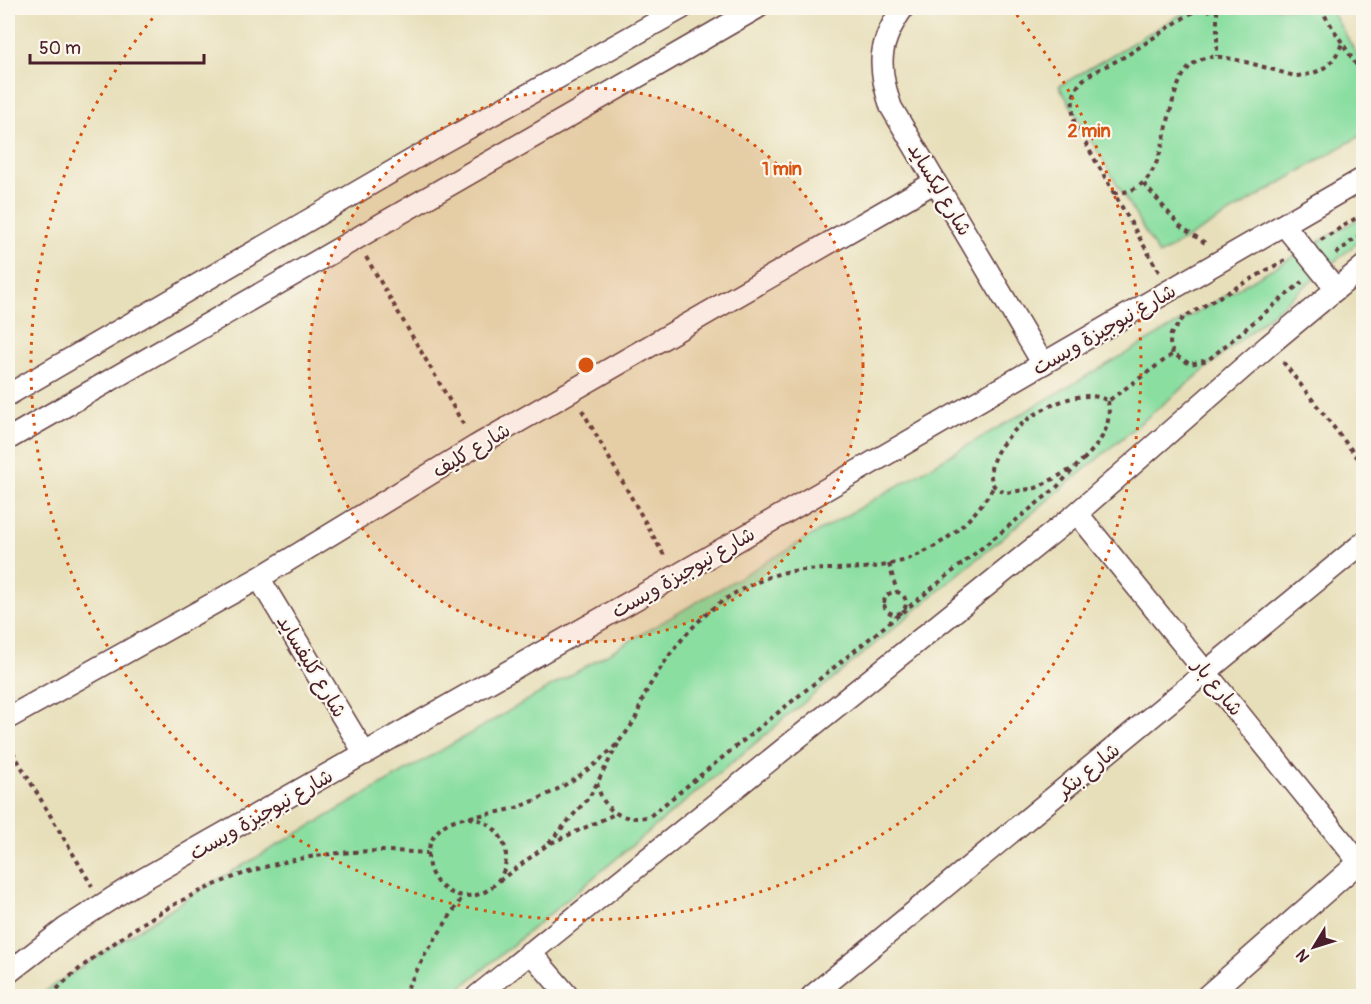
<svg xmlns="http://www.w3.org/2000/svg" width="1371" height="1004" viewBox="0 0 1371 1004" font-family="Pangolin,'Playpen Sans Arabic',sans-serif">
<style>
.green{fill:#89dea0;stroke:#6a7e66;stroke-width:1.5}
.lines{fill:none;stroke-linecap:round;stroke-linejoin:round}
.minor-casing{stroke:#623c40;stroke-width:24}
.path{stroke:#623c40;stroke-width:4;stroke-dasharray:4.5 4.5;stroke-linecap:butt}
.minor{stroke:#fff;stroke-width:21}
.ring{fill:none;stroke:#d8530f;stroke-width:3;stroke-dasharray:3 6}
.labels{text-anchor:middle;stroke-width:4.5;stroke-linejoin:round;paint-order:stroke}
.street-label{font-size:20px;fill:#4a1f2b;stroke:#fbf7ec}
.centre{fill:#d8530f;stroke:#fbf7ec;stroke-width:3}
.ring-label{font-size:18px;text-anchor:middle;font-weight:bold;fill:#d8530f;stroke:#fbf7ec;stroke-width:4.5;stroke-linejoin:round;paint-order:stroke}
</style>
<rect width="100%" height="100%" fill="#fbf7ec"/>
<filter id="ink" filterUnits="userSpaceOnUse"><feTurbulence type="fractalNoise" baseFrequency=".0167" numOctaves="2"/><feDisplacementMap in="SourceGraphic" scale="12" xChannelSelector="R" yChannelSelector="G"/><feConvolveMatrix kernelMatrix="1 2 1 2 8 2 1 2 1" color-interpolation-filters="sRGB"/></filter>
<filter id="wash" filterUnits="userSpaceOnUse"><feTurbulence type="fractalNoise" baseFrequency=".008" numOctaves="4" result="noise"/><feDisplacementMap in="SourceGraphic" scale="24" xChannelSelector="R" yChannelSelector="G"/><feGaussianBlur stdDeviation="1.35" result="paint"/><feColorMatrix in="noise" values="0 0 0 0 0 0 0 0 0 0 0 0 0 0 0 0 0 1.4 0 .05"/><feComposite in="paint" operator="in"/></filter>
<g filter="url(#wash)">
<rect width="100%" height="100%" fill="#e7dfba"/>
<!-- green -->
<path class="green" d="M1192,8H1330L1363,65V134L1159,255L1059,86Z
M1363,216V238L451,996H37L195,893Z"/>
</g>
<g filter="url(#ink)">
<g class="lines">
<defs>
<path id="minor" d="M903,8C878,43 877,66 891,107L1043,364
M1284,225L1336,289
M8,395L431,149L682,8
M8,439L757,8
M1077,513L1359,862
M259,578L365,754
M8,718L259,578L476,446L935,182
M530,952L568,996
M8,973L66,928L133,885L676,576L1364,178
M477,996L1077,513L1269,345L1364,266
M812,996L1364,542
M1207,996L1364,858"/>
</defs>
<!-- minor casing -->
<use href="#minor" class="minor-casing"/>
<!-- path -->
<path class="path" d="M1320,8L1364,77
M1217,10V56
M1144,184L1180,226L1208,245
M1114,193C1186,193 1150,67 1209,57C1227,54 1275,71 1295,76C1319,75 1334,65 1342,43
M1321,240L1364,213
M1336,254L1364,231
M366,257L465,427
M1285,260L1184,317L1171,334L1170,343L1173,354L1190,364L1208,360L1302,282
M1159,272L1075,125C1063,72 1099,74 1132,52C1155,37 1176,22 1198,9L1211,11L1220,8
M1283,362L1364,466
M582,410L665,557
M1083,460C1101,442 1112,427 1108,401
M1070,470L1036,488L1005,493L994,486C972,446 1068,377 1108,401L1173,354
M889,564L897,592
M884 603a11 11 0 1 1 22 0a11 11 0 1 1-22 0Z
M8,744L92,886
M597,783C603,811 622,823 650,816L1056,488L1083,459
M470,817C486,814 503,812 519,807C561,791 610,761 634,721C639,712 641,701 646,692C668,653 698,614 737,592C752,584 774,573 792,571C819,568 847,570 874,567C925,561 969,529 994,486
M428 857a39 39 0 1 1 78 0a39 39 0 1 1-78 0Z
M551,843L615,814
M499,881L547,845L590,796L618,744
M51,996C70,974 93,958 117,941C212,872 310,843 427,853
M403,996L426,953L463,896"/>
<!-- minor -->
<use href="#minor" class="minor"/>
</g>
</g>
<!-- distance rings -->
<circle cx="586" cy="365" r="277" fill="#d8530f" fill-opacity=".12"/>
<g class="ring">
<circle cx="586" cy="365" r="277"/>
<path d="M1011 8A555 555 0 1 1 161 8"/>
</g>
<g class="labels">
<!-- street labels -->
<g class="street-label">
<text transform="translate(940 189) rotate(59)" y="7">شارع ليكسايد</text>
<text transform="translate(1104 329) rotate(-30)" y="7">شارع نيوجيزة ويست</text>
<text transform="translate(471 450) rotate(-31)" y="7">شارع كليف</text>
<text transform="translate(683 572) rotate(-30)" y="7">شارع نيوجيزة ويست</text>
<text transform="translate(312 666) rotate(59)" y="7">شارع كليفسايد</text>
<text transform="translate(1218 687) rotate(51)" y="7">شارع بار</text>
<text transform="translate(1088 770) rotate(-39)" y="7">شارع بنكر</text>
<text transform="translate(261 814) rotate(-30)" y="7">شارع نيوجيزة ويست</text>
</g>
</g>
<circle cx="586" cy="365" r="9" class="centre"/>
<g class="ring-label">
<text x="1089" y="137">2 min</text>
<text x="782" y="175">1 min</text>
</g>
<!-- margin -->
<rect width="1371" height="1004" fill="none" stroke="#fbf7ec" stroke-width="30"/>
<!-- north arrow -->
<g transform="translate(1314 947) rotate(232)" stroke="#fbf7ec" stroke-width="4.5" paint-order="stroke">
<path d="M0-4.5L10 22L0 15L-10 22Z" fill="#4a1f2b"/>
<text y="-9" font-size="16" font-weight="bold" text-anchor="middle" fill="#4a1f2b">N</text>
</g>
<!-- scale -->
<path d="M30 54v9h174v-9" fill="none" stroke="#4a1f2b" stroke-width="3"/>
<text x="39" y="54" font-size="18" fill="#4a1f2b" stroke="#fbf7ec" stroke-width="4.5" paint-order="stroke">50 m</text>
</svg>
